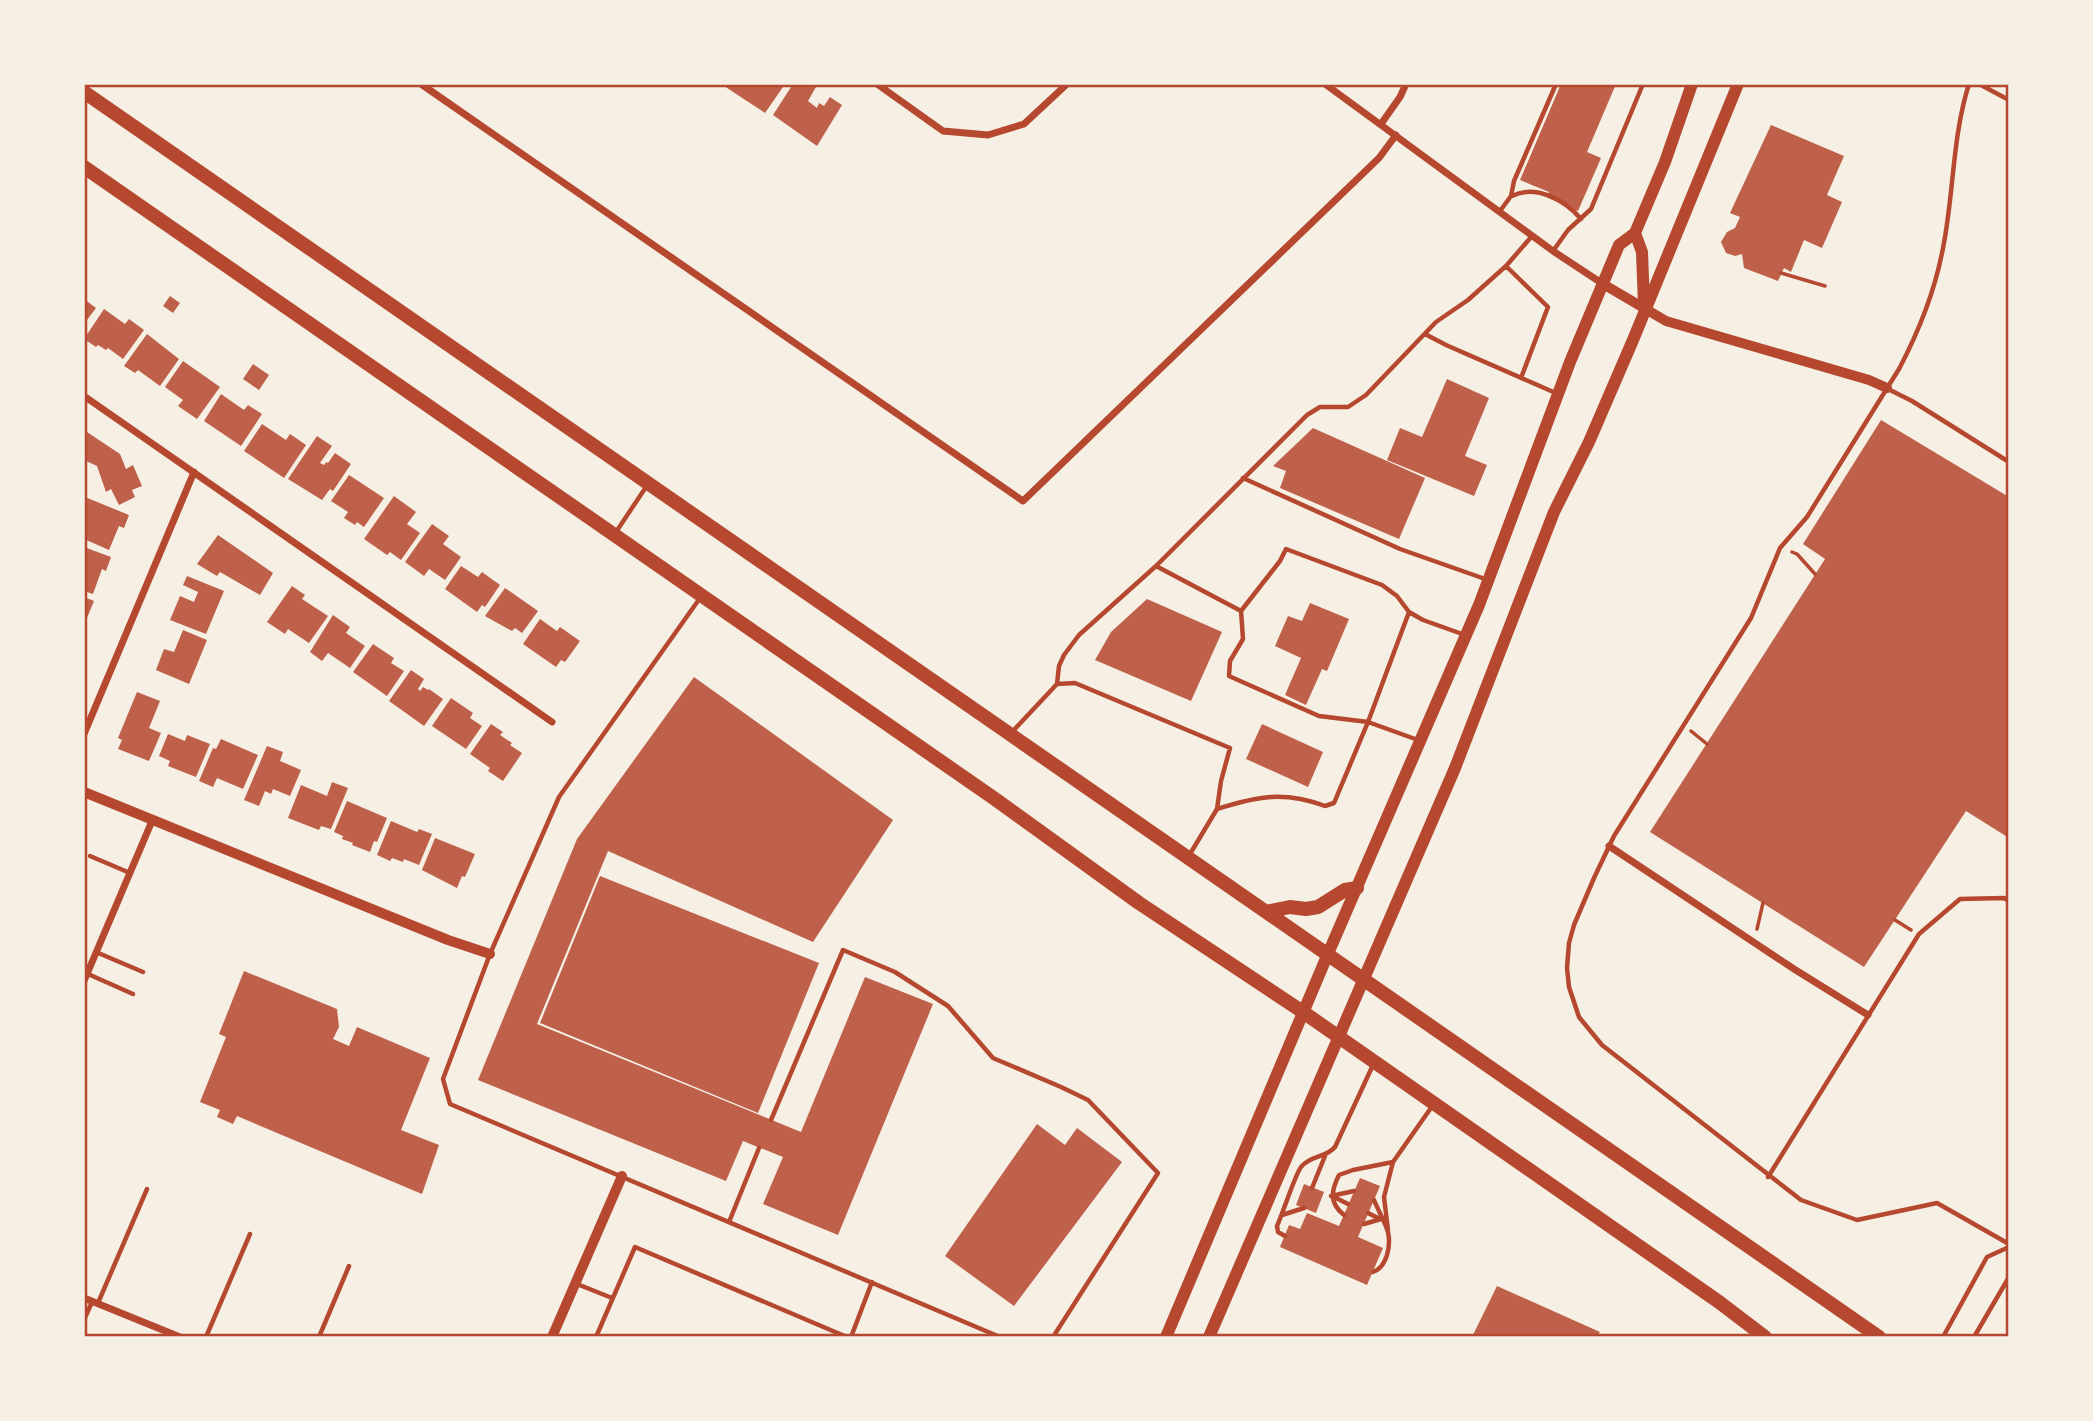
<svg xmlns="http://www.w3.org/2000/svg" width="2093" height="1421" viewBox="0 0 2093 1421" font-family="'Zilla Slab',serif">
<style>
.building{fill:#bf614a}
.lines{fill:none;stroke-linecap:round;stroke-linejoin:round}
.path{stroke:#b5482f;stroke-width:3.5}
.service{stroke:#b5482f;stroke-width:4.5}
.minor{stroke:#b5482f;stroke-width:7}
.tertiary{stroke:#b5482f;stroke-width:10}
.secondary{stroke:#b5482f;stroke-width:12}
.trunk{stroke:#b5482f;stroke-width:14}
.neatline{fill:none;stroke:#b5482f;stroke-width:2.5}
</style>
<rect width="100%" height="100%" fill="#f6efe4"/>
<!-- building -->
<path class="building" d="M721,84H778L783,87L765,113Z
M793,84H811L816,87L808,101L817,108L819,103L824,106L830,97L842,105L817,146L773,115Z
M1561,84H1616L1587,152L1601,158L1578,211L1546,197L1549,192L1520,180Z
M1771,125L1844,156L1827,195L1842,202L1822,248L1804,240L1791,272L1784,268L1778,281L1744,268L1742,254L1735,256L1726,253L1721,242L1727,232L1735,228L1740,217L1730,213Z
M170,296L180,303L173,313L163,306Z
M84,299L96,308L84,324Z
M104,309L125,324L129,319L144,330L123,359L108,348L106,350L98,345L96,347L84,339Z
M147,334L179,359L160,386L138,370L135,373L124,366Z
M183,361L220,387L197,419L178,406L183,400L165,387Z
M253,364L269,375L259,390L243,379Z
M1447,379L1489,398L1465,456L1487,465L1474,496L1387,460L1400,428L1422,437Z
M221,394L244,410L248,405L262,414L241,446L204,421Z
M1881,420L2009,497V838L1966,811L1864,967L1650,832L1825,559L1803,544Z
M262,424L286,440L290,434L306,445L284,478L244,451Z
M1313,428L1425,478L1399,539L1280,488L1286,471L1273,466Z
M87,432L120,454L126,469L133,465L142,486L132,490L135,497L119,505L111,489L106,492L97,466L84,460V436Z
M317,436L332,446L320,463L324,465L326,462L328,463L335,453L351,464L333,491L330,489L322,500L288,479Z
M349,475L384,498L364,527L357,522L355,525L344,518L348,512L331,501Z
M394,496L416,512L407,524L420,533L401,560L390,552L387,555L364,539Z
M85,497L129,515L124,528L119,526L109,550L84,539Z
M432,524L449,536L443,544L461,557L445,580L429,569L424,576L405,562Z
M218,535L273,573L260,595L220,572L217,576L197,564Z
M84,547L111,557L106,571L102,569L93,594L84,591Z
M461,566L478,577L482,572L500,585L485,607L482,605L477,612L445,589Z
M187,576L224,591L206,634L170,620L180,596L194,602L198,592L183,585Z
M292,586L305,595L302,599L328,616L309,643L288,629L285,634L267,622Z
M505,588L538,611L522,633L515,628L512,631L485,616Z
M84,597L94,601L84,625Z
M1147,599L1222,632L1191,701L1095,660L1111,632Z
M1310,603L1349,619L1327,671L1322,669L1306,705L1285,695L1301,658L1275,646L1288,616L1302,621Z
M333,615L350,627L346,633L365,646L350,668L328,653L322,661L310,652Z
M540,619L557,631L560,627L580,641L565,662L561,660L556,667L523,644Z
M183,630L207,640L189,684L156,670L164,649L174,652Z
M373,644L394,658L391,663L404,671L387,696L353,672Z
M411,670L424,679L418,689L420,691L423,687L428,690L429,689L443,699L424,726L389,701Z
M694,677L893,820L813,942L608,851L537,1024L801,1132L865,977L933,1004L838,1235L763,1204L783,1157L743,1141L726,1181L478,1080L577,839Z
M137,692L160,701L149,728L161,733L149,761L118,749L122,740L118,738Z
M451,698L473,713L470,718L482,726L466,749L432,726Z
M491,724L503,732L500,735L512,743L510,745L522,753L503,781L488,771L490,768L470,754Z
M1262,724L1323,752L1308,787L1246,759Z
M168,734L185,741L187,735L210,744L196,777L168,766L170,761L159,756Z
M221,739L258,755L243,789L217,778L213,787L199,781L213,748L216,749Z
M267,746L283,752L280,761L301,770L290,796L273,789L271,794L265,791L259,806L244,800Z
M332,782L348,788L331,829L321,826L319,830L288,818L301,785L327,796Z
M347,801L387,818L377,842L374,841L370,852L352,845L353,843L342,839L343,836L334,832Z
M391,821L417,832L419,829L432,834L419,865L404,859L403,862L392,858L390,861L377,855Z
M435,838L475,854L465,877L462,876L457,888L422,870Z
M600,876L819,963L758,1113L540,1023Z
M244,971L337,1009L339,1027L333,1039L349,1046L357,1027L430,1058L401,1130L439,1145L422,1194L237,1116L233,1124L217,1117L220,1110L200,1102L226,1037L219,1034Z
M1037,1124L1065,1145L1077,1128L1122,1162L1014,1306L945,1256Z
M1360,1178L1380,1186L1358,1237L1383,1248L1367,1285L1280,1247L1289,1225L1300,1229L1307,1213L1339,1226Z
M1304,1184L1324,1192L1316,1213L1296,1205Z
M1497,1286L1600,1332L1597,1337H1472Z"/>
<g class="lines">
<!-- path -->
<path class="path" d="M1781,273L1825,286
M1792,552L1797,554L1815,574
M1691,731L1707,744
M1895,920L1911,930
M1757,929L1763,903"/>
<!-- service -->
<path class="service" d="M1969,84C1952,137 1954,194 1943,248C1935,291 1919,331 1899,369L1807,517L1780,548L1751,618L1614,836L1594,878L1574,925L1569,943L1567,968L1569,987L1579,1017L1602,1045L1801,1200L1857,1220L1937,1203L2009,1244
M1979,84L2009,100
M1512,196C1536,184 1565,200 1581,219
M1500,211L1511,196L1514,181L1556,84
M1553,251L1568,230L1591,209L1643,84
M1506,266L1548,307L1521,378
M1425,334L1446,345L1558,394
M1888,389L1912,401L2009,462
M1243,478L1400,549L1488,580
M616,532L646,487
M1156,566L1307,415L1320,407H1348L1366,395L1436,322L1468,300L1506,266L1532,236
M700,598L559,797L490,954L443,1079L450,1104L1000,1337
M1241,611L1243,639L1230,661L1229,676L1319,716L1368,722L1409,612
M1057,684L1059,666L1064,655L1079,635L1156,566L1241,611L1280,561L1286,549L1382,585L1397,596L1409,612L1423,620L1465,635
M1013,731L1057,684L1075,683L1230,748L1221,781L1217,809L1190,854
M1217,809C1258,796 1284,791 1325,806L1334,803L1368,722L1418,740
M90,856L130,873
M96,952L143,972
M88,974L133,994
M771,1120L843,950L895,972L948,1006L993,1058L1061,1087L1088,1100L1158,1173L1053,1337
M1768,1177L1919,934L1960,899L2004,898L2009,901
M1312,1188L1325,1156
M1331,1196L1354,1191
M1332,1196L1348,1204
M1368,1213L1380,1219
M1282,1215L1304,1208
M1344,1215C1329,1203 1331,1191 1339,1175L1353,1170L1393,1162L1433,1105
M729,1222L759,1148
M1364,1224L1381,1219
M1388,1230L1384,1197L1393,1162
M1285,1236L1278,1232L1277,1226C1283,1213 1295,1175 1301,1167C1311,1155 1326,1158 1335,1147L1373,1065
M1373,1272C1387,1267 1391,1246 1388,1232C1385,1222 1378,1210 1374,1200
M577,1284L612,1298
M98,1303L147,1189
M84,1320L92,1302
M206,1337L250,1234
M319,1337L349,1266
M596,1337L635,1247L847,1337
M851,1337L872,1282
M1943,1337L1987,1257L2009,1247
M1974,1337L2009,1277"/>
<!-- minor -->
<path class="minor" d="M421,84L1023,501L1379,158L1396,135
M877,84L943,131L988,135L1024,124L1067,84
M1325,84L1553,251L1603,284
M1381,124L1400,97L1406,84
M84,396L552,722
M84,734L194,472
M1609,846L1794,969L1868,1015
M84,981L152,821
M84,1298L180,1337"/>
<!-- tertiary -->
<path class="tertiary" d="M1603,284L1666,321L1869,380L1887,388
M84,792L448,940L490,954
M552,1337L622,1176"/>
<!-- secondary -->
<path class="secondary" d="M1635,233L1642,252L1644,305
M1166,1337L1327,956L1479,605L1570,362L1619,245L1635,233L1665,162L1692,84
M1209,1337L1455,768L1554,512L1589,442L1633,340L1738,84"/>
<!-- trunk -->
<path class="trunk" d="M84,92L1879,1337
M84,167L995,799L1139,903L1303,1012L1719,1302L1765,1337
M1266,912L1290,907L1306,909L1318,907L1345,890L1357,888"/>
</g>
<!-- border -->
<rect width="2093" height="1421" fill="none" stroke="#f6efe4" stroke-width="172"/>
<rect x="86" y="86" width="1921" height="1249" class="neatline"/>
</svg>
